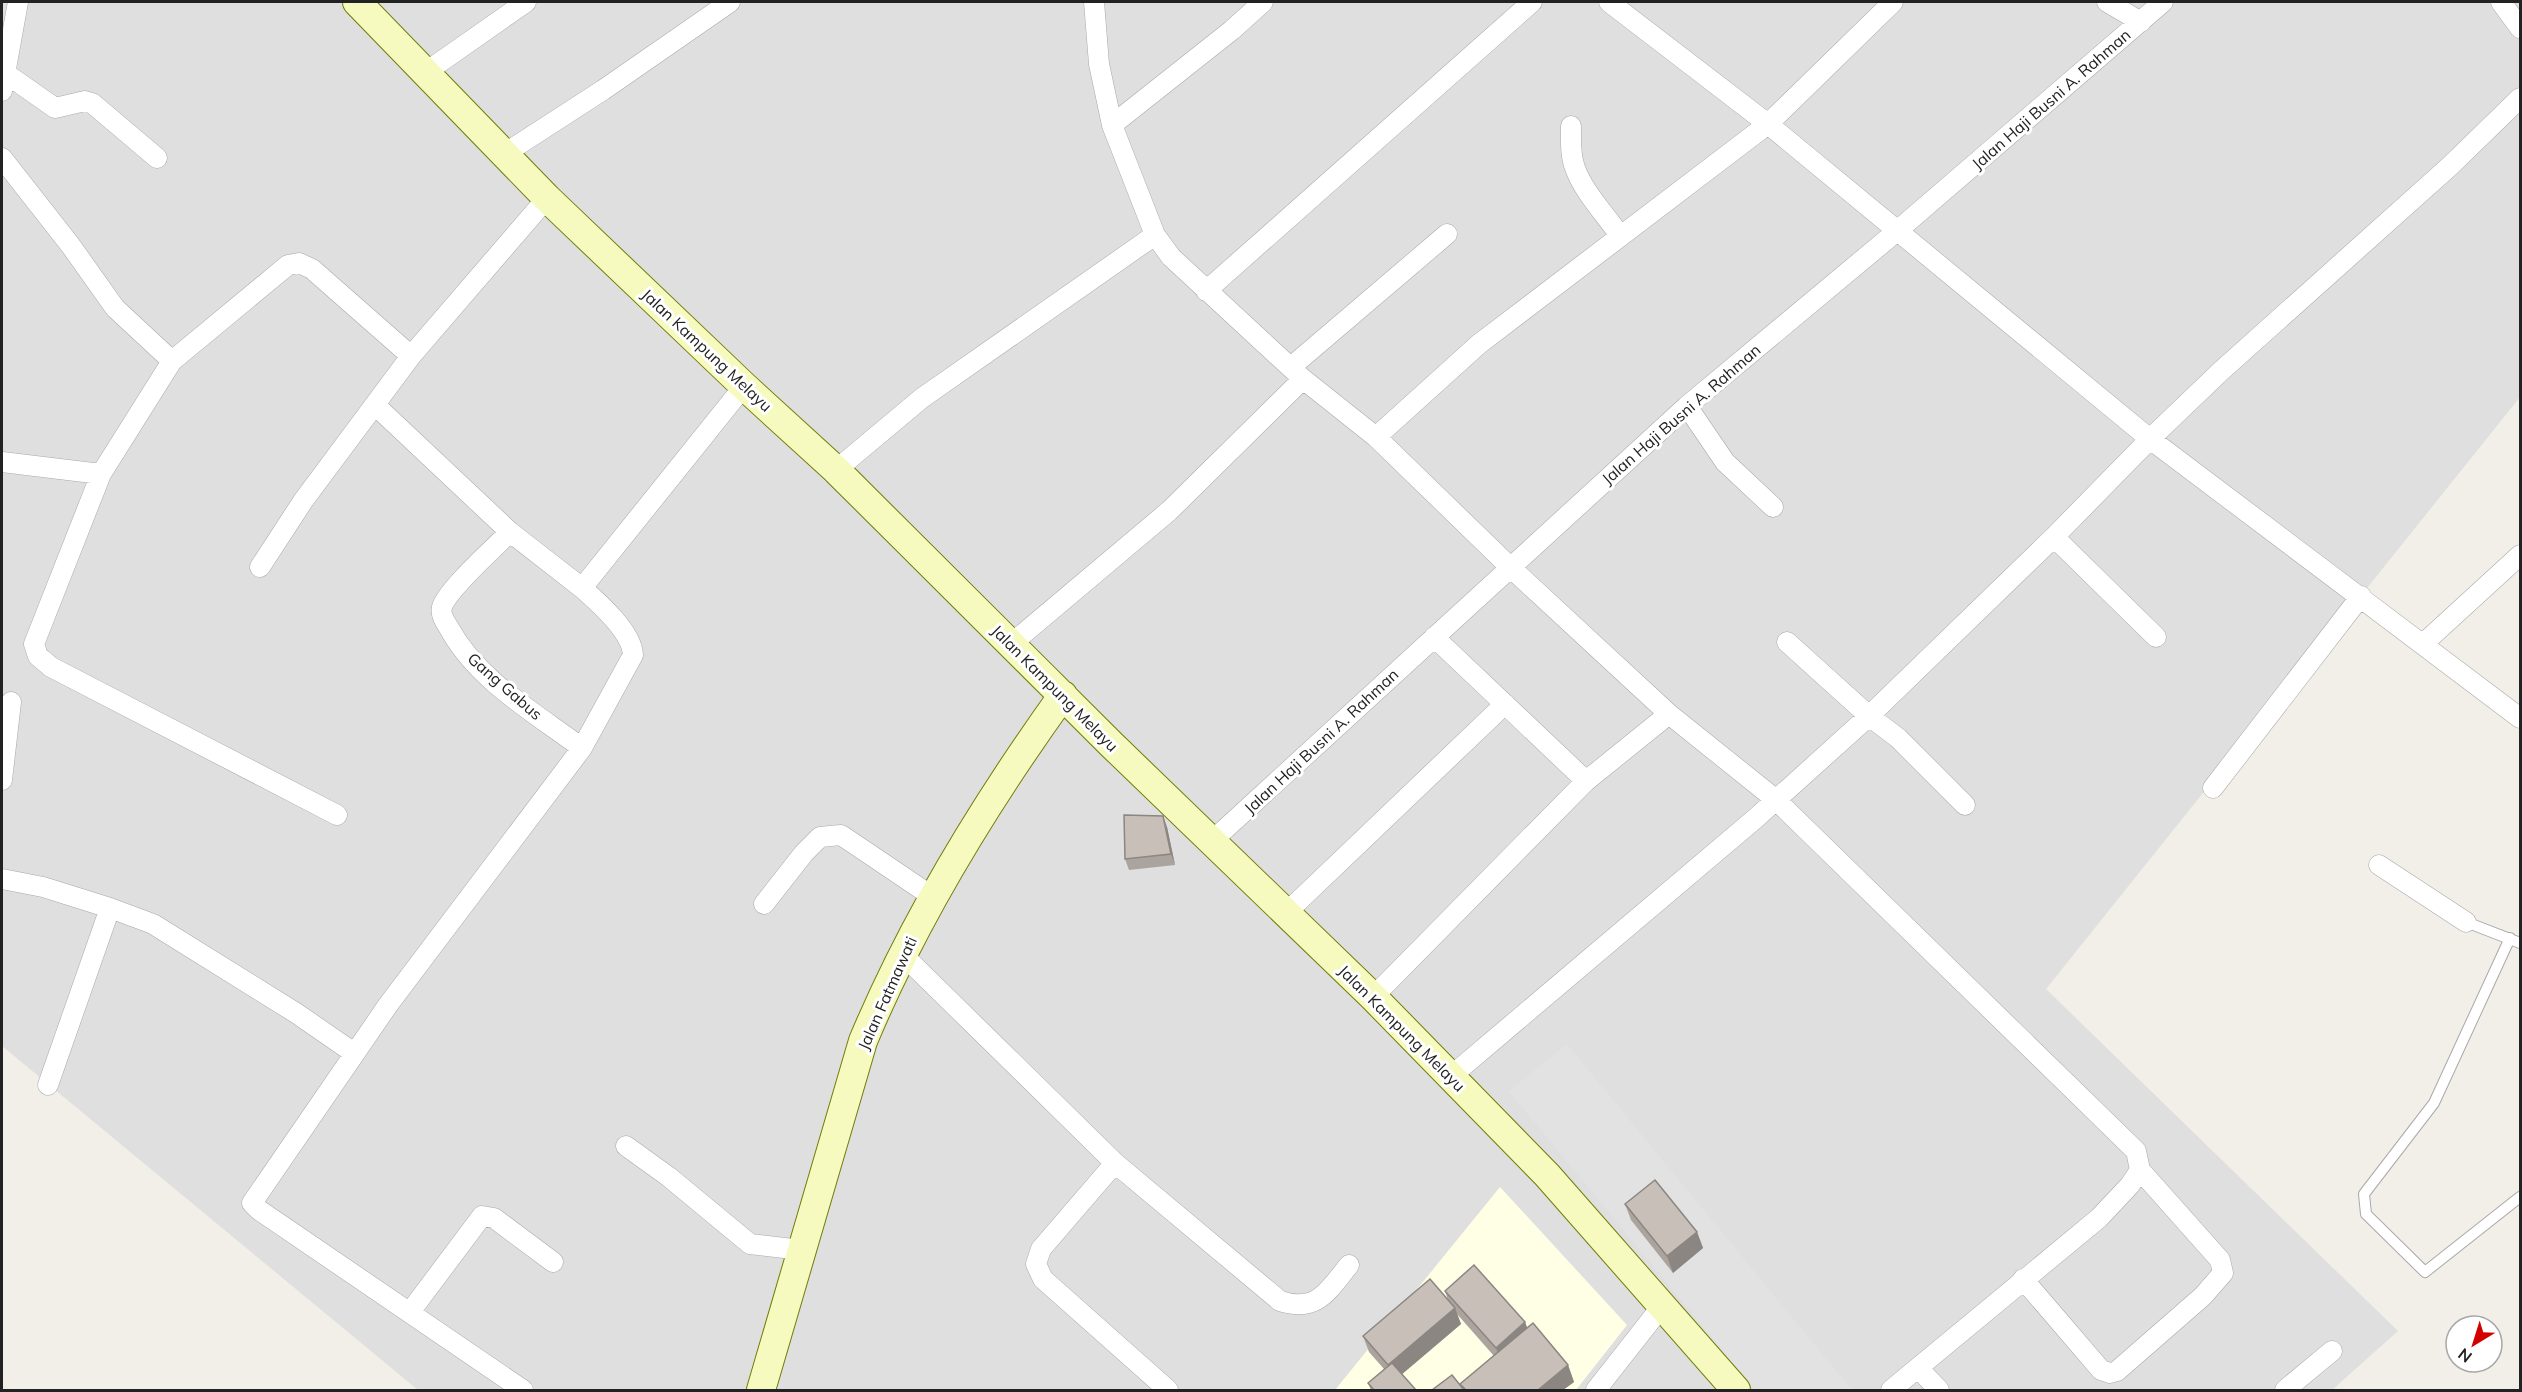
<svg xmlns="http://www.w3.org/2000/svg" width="2522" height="1392" viewBox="0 0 2522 1392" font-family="Mulish,sans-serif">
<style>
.residential{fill:#e0dfdf}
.education{fill:#ffffe5}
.parking{fill:#e2e2e2}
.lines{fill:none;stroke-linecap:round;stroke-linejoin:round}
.lane-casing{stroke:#a9a9a9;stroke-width:12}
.street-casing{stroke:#a9a9a9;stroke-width:21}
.secondary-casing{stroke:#707d05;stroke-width:30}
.lane{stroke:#fff;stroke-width:10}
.street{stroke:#fff;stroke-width:20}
.secondary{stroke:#f7fabf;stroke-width:28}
.wall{fill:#aba49e}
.shaded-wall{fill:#8b8681}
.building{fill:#c7bfb8;stroke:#8b8681;stroke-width:1.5}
.labels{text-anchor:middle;stroke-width:6;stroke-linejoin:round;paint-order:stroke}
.street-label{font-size:16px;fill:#222;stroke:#fff}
</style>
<rect width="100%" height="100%" fill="#f2efe9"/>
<!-- residential -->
<path class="residential" d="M2,2H2520V397L2046,989L2398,1331L2332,1390H418L2,1046Z"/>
<!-- education -->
<path class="education" d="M1500,1187L1627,1325L1576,1390H1335Z"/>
<!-- parking -->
<path class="parking" d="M1567,1044L1852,1390H1755L1509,1091Z"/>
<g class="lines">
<defs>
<path id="lane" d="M2466,922L2520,943
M2510,938L2434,1103L2364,1194L2366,1214L2425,1272L2520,1197"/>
<path id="street" d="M1094,2L1099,64L1112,125L1155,235L1171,257L1303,379L1376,437L1510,567L1669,714
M1609,2L1768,124L2150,439L2520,718
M2107,2L2141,22
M2501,2L2520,28
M426,72L526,2
M5,73L55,108L85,101L92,103L157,158
M2,91L18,2
M1112,125L1232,30L1263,2
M1571,126C1571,140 1570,155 1575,168C1584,193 1606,215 1620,236
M504,154L603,90L730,2
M2,158L71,246L115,308L172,361
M1206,291L1532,2
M1291,367L1447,234
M375,405L510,532L582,588
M1687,406L1725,462L1773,507
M1376,437L1479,344L1768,124L1893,2
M2,462L101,474
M836,470L922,398L1155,235
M510,532C495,547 447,590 442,607C440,614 445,622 449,628C477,680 535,713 582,748
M2054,537L2156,637
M260,567L303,501L411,356L547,198
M1787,642L1869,716L1898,738L1965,805
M2424,643L2520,555
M1011,644L1169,511L1303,379
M2,780L11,702
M1586,781L1669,714L1775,799L2136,1151L2140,1170L2220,1260L2223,1273L2203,1296L2117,1371L2110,1373L2101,1370L2023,1279
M2213,788L2361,596
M337,815L51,667L38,656L34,644L101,474L172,361L288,265L299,263L312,269L411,356
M1212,841L1687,406L1897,231L2163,2
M2379,865L2466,922
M2,879L43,887L110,908L48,1085
M764,904L804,853L820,837L841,835L933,897
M110,908L153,924L296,1013L354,1053
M1286,913L1505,704
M902,954L1115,1163L1280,1301C1317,1313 1328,1291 1349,1265
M1373,997L1586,781L1434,637
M1450,1077L1756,818L1869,716L2054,537L2150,439L2221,371L2450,166L2520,98
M626,1146L669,1177L750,1244L801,1250
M1115,1163L1041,1249L1036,1264L1043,1279L1168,1390
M410,1312L482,1216L494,1218L553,1262
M1918,1368L1939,1390
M523,1390L259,1210L252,1203L388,1005L582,748L633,655C632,632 599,603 582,588L744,386
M1596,1390L1662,1306
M1891,1390L2099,1218L2130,1185L2140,1170
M2285,1390L2332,1351"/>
<path id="secondary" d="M357,2L547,198L744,386L836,470L1112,745L1373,997L1547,1175L1736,1390
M761,1390L863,1041C914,919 986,802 1063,695"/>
</defs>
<!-- lane casing -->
<use href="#lane" class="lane-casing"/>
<!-- street casing -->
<use href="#street" class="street-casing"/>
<!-- secondary casing -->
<use href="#secondary" class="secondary-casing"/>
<!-- lane -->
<use href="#lane" class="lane"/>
<!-- street -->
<use href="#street" class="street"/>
<!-- secondary -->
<use href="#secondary" class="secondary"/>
</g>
<!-- wall -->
<path class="wall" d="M1167,827L1175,865L1129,870L1125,859Z
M1625,1204L1697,1232L1703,1248L1673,1273L1631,1220Z
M1445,1291L1525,1322L1527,1328L1568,1365L1574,1382L1563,1390H1432L1462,1388L1460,1384L1494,1356L1457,1314L1461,1324L1402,1374L1416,1390H1371L1368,1383L1384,1369L1369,1352L1363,1336L1448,1300Z"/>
<!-- shaded-wall -->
<path class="shaded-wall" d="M1163,816L1167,827L1175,865L1171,854Z
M1697,1232L1703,1248L1673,1273L1667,1256Z
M1455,1308L1461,1324L1394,1381L1388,1365Z
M1525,1322L1531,1338L1502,1364L1496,1348Z
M1568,1365L1574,1382L1563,1390H1538Z"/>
<!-- building -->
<path class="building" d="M1124,815L1163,816L1171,854L1125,859Z
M1655,1180L1697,1232L1667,1256L1625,1204Z
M1474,1265L1525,1322L1496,1348L1445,1291Z
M1430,1279L1455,1308L1388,1365L1363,1336Z
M1533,1323L1568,1365L1538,1390H1466L1460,1384Z
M1392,1363L1416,1390H1374L1368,1383Z
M1452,1375L1464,1390H1432Z"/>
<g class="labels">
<!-- street labels -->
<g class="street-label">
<text transform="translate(2051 99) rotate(-41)" y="6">Jalan Haji Busni A. Rahman</text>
<text transform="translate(707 350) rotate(43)" y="6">Jalan Kampung Melayu</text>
<text transform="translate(1681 414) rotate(-41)" y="6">Jalan Haji Busni A. Rahman</text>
<text transform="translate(505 686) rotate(41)" y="6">Gang Gabus</text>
<text transform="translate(1055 688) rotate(45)" y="6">Jalan Kampung Melayu</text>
<text transform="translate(1321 741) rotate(-43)" y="6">Jalan Haji Busni A. Rahman</text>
<text transform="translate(887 993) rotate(-66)" y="6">Jalan Fatmawati</text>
<text transform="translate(1402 1028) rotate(45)" y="6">Jalan Kampung Melayu</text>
</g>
</g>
<!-- border -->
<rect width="2522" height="1392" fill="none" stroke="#222222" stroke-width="6"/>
<!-- north arrow -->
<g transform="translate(2474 1344) rotate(218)"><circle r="28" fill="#ffffff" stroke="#a7a7a7" stroke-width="1.5"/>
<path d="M0-4.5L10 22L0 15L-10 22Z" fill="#d40000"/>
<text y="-9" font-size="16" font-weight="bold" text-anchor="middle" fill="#222222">N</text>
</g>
</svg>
